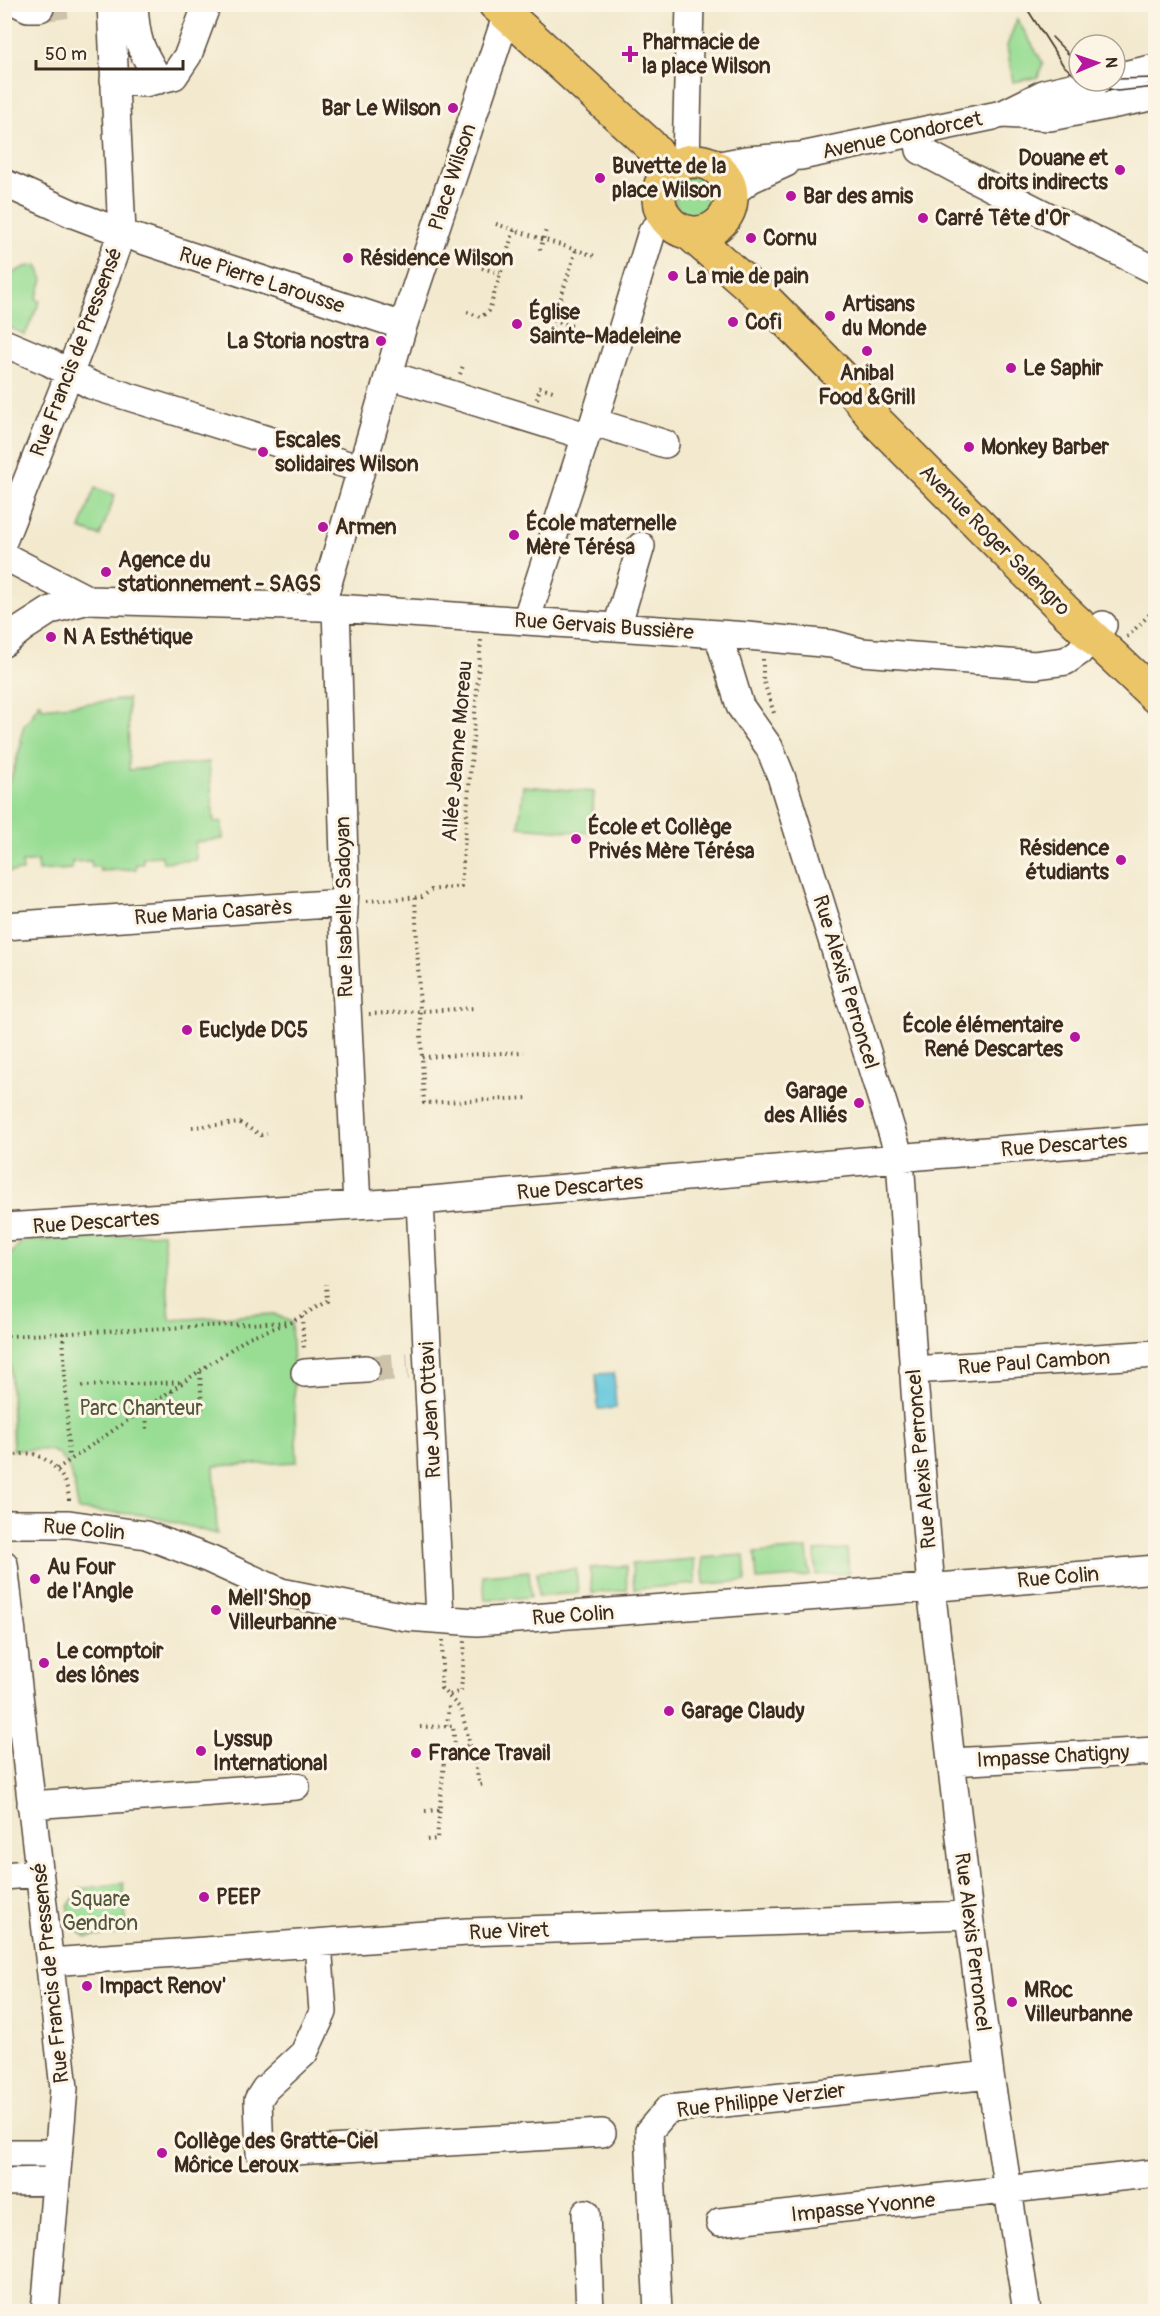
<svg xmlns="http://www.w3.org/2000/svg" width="1160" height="2316" viewBox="0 0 1160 2316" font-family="Pangolin,sans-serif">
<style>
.green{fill:#99dd94;stroke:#6a8459;stroke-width:1.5}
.water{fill:#5fc5dc;stroke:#4d787d;stroke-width:1.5}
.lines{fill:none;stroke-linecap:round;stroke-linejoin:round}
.minor-tunnel{stroke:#cdc3ab;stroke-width:27;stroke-dasharray:27 14;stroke-linecap:butt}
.minor-casing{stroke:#564738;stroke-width:30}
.major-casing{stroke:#564738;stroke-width:36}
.path{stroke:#564738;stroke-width:4;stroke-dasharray:1.5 4.5;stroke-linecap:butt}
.minor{stroke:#fff;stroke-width:27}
.major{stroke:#edc569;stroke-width:33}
.tram{stroke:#3b2a1e;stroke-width:1.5}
.poi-dot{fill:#b5179e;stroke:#fcf5e5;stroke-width:2}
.labels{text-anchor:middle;stroke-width:6;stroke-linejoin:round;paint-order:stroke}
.poi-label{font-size:21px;font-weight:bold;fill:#3b2a1e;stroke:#fcf5e5;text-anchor:start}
.street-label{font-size:21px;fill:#3b2a1e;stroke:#fcf5e5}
.park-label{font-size:21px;fill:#52573c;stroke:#fcf5e5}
</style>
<rect width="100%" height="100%" fill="#fcf5e5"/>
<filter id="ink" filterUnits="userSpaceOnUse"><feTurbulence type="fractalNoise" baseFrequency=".0167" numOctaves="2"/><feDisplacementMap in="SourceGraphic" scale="12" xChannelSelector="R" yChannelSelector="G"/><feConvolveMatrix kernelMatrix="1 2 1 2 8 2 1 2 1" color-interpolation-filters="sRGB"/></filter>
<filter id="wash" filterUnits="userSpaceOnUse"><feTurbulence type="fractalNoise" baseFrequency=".008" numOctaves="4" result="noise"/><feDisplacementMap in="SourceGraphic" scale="24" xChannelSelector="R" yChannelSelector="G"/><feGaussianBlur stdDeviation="1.35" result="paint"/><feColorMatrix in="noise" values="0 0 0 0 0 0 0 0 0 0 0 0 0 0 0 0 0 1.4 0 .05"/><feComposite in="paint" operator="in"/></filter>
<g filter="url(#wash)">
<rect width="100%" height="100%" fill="#f2e9ce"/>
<!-- green -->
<path class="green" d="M1017,19L1043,63L1038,77L1013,82L1007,46Z
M675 197a21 21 0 1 1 42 0a21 21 0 1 1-42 0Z
M37,265L43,280L36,299L40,301L25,335L5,325V275L7,276L25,267Z
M95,488L115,495L100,536L80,529Z
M128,699L129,770L209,762L214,822H222L223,839L195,842L196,860L163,862L162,856L143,857V864H136V869L100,871V867H92L91,861L72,862V869L38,871L37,861L22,863L23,871L7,872L4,850L5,783L10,782L22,741L20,740L24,725L34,714L33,712L38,706V703H41L42,708Z
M523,786L594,792L591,833L519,827Z
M163,1233L170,1320L274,1314L291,1322L297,1462L214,1466L217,1534L146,1515L78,1510C75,1490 74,1460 52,1451C44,1448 22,1450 13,1450L7,1259L21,1242Z
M807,1549L810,1576L757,1580L755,1553Z
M847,1549L849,1573L816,1575L815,1551Z
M744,1555L746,1581L704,1584L702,1558Z
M694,1559L696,1584L634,1589L632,1564Z
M626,1566L627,1590L592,1593L590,1568Z
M576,1569L578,1593L538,1596L537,1572Z
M529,1571L531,1597L485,1600L483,1575Z
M123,1883L127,1933L87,1937L69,1925L68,1906L81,1889Z"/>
<!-- water -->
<path class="water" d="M614,1373L616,1408L598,1409L596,1374Z"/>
</g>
<g filter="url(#ink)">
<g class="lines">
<!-- minor-tunnel -->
<path class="minor-tunnel" d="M40,8L71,4
M366,1369L408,1366"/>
<defs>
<path id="minor" d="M20,4L28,8H40
M134,4C136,42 140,48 159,80
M1115,77L1156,68
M114,80L145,83L174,76L188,55L207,4
M1004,114L1050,117L1156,96
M917,133L920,150L965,174L1156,271
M686,161L690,4
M715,166L746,160L801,156L1003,114L1045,93L1097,81
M4,183L73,214L139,239L403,326
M731,194L751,179L786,163
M4,343L49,362L91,385L361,469
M389,375L586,436
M594,422L665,444
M4,539L88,326L122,232L111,4
M4,556L89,600
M321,607L403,326L507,14
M336,608L345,887L343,927L357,1205
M526,621L586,436L593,425L652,232L666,218
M617,627L641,546
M718,634L740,706L769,747L781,776L900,1158L915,1391L931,1588L969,1915L990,2075L1027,2312
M4,643L23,628L51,610L89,600L321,607L526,621L748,636L832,644L861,652L1035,665L1066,661L1079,652L1103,625
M4,926L344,903
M420,1201L440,1618
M4,1227L420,1201L920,1156L1156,1138
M913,1370L1156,1354
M305,1373L366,1369
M4,1524H69L146,1535L209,1559L281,1592L406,1617L477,1622L951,1586L1156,1569
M4,1564L64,2088L45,2312
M951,1762L1156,1751
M31,1805L296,1786
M4,1876L39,1873
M318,1943L323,2012L304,2053L265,2089L258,2100L260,2153L602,2133
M50,1962L467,1932L969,1915
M4,2153H58
M4,2182L55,2181
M586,2213L590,2312
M720,2222L1156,2173
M658,2312L649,2131L668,2109L990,2075"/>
<path id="major" d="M495,4L650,145L671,169
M659 197a36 36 0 1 1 72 0a36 36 0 1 1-72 0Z
M688,232L769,303L841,376L877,422L1063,609L1156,697"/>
</defs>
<!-- minor casing -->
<use href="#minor" class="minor-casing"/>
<!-- major casing -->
<use href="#major" class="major-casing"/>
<!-- path -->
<path class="path" d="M496,224L514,230
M540,250L546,230
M482,268L500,273
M467,312L481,317L489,311L514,230L595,256
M553,321L573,326
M548,338L576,250
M460,374L464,363
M537,399L540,387L553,391
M1127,637L1156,608
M763,659V679L774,713
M415,898L424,1103L528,1098
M367,901L422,897L431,890L461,886L481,640
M369,1014L476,1008
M422,1057L524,1052
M192,1127L240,1123L261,1135L267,1134
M302,1316L304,1351
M63,1333L69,1459
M8,1336L288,1322
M200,1372L202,1411
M82,1386L184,1382
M172,1391L173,1408
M146,1409L147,1432
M4,1457C13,1456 26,1452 33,1454C54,1460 69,1481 69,1501
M57,1469L249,1337L291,1322L327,1301L326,1284
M443,1640L441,1688L461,1709L480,1785L486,1784
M450,1695L461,1691L465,1641
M447,1726L449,1706
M420,1727L453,1726L455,1749
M425,1811L440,1810
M427,1840L437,1839L445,1751L470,1745"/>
<!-- minor -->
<use href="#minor" class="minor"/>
<!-- major -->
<use href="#major" class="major"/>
<!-- tram -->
<path class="tram" d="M1024,4L1063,65L1079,79
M1052,37L1079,65
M1115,79L1156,78
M1083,81L1117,91L1156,87"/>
</g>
</g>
<!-- markers -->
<g class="poi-dot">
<path d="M627 45h6v6h6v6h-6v6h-6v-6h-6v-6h6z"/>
<circle cx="453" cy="108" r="6"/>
<circle cx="1120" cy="170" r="6"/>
<circle cx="600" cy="178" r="6"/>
<circle cx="791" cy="196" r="6"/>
<circle cx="923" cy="218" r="6"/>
<circle cx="751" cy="238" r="6"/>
<circle cx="348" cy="258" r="6"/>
<circle cx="673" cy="276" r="6"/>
<circle cx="830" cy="316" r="6"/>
<circle cx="733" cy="322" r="6"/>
<circle cx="517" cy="324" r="6"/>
<circle cx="381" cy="341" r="6"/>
<circle cx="867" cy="351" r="6"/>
<circle cx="1011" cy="368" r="6"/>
<circle cx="969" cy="447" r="6"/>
<circle cx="263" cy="452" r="6"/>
<circle cx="323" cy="527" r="6"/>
<circle cx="514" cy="535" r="6"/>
<circle cx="106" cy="572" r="6"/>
<circle cx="51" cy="637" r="6"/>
<circle cx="576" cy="839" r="6"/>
<circle cx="1121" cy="860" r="6"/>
<circle cx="187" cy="1030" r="6"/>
<circle cx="1075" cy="1037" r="6"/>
<circle cx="859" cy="1103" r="6"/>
<circle cx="35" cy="1579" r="6"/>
<circle cx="216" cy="1610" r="6"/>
<circle cx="44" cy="1663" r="6"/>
<circle cx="669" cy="1711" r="6"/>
<circle cx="201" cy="1751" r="6"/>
<circle cx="416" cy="1753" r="6"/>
<circle cx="204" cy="1897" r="6"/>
<circle cx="87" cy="1986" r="6"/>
<circle cx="1012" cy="2002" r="6"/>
<circle cx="162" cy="2153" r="6"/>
</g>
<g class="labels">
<!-- poi labels -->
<g class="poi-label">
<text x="642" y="49">Pharmacie de<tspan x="642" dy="24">la place Wilson</tspan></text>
<text x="441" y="115" text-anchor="end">Bar Le Wilson</text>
<text x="1108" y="165" text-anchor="end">Douane et<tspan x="1108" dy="24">droits indirects</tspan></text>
<text x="612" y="173">Buvette de la<tspan x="612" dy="24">place Wilson</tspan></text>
<text x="803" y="203">Bar des amis</text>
<text x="935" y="225">Carré Tête d'Or</text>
<text x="763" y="245">Cornu</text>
<text x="360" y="265">Résidence Wilson</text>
<text x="685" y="283">La mie de pain</text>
<text x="842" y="311">Artisans<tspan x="842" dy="24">du Monde</tspan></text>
<text x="529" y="319">Église<tspan x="529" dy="24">Sainte-Madeleine</tspan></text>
<text x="745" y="329">Cofi</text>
<text x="369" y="348" text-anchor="end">La Storia nostra</text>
<text x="1023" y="375">Le Saphir</text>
<text x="867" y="380" text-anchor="middle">Anibal<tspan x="867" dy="24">Food &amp;Grill</tspan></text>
<text x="275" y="447">Escales<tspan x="275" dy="24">solidaires Wilson</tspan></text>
<text x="981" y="454">Monkey Barber</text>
<text x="526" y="530">École maternelle<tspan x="526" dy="24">Mère Térésa</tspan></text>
<text x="335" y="534">Armen</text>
<text x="118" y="567">Agence du<tspan x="118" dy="24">stationnement - SAGS</tspan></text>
<text x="63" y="644">N A Esthétique</text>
<text x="588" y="834">École et Collège<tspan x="588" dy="24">Privés Mère Térésa</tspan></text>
<text x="1109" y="855" text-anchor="end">Résidence<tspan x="1109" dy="24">étudiants</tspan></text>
<text x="1063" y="1032" text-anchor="end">École élémentaire<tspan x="1063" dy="24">René Descartes</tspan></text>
<text x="199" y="1037">Euclyde DC5</text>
<text x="847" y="1098" text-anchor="end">Garage<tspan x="847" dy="24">des Alliés</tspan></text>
<text x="47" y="1574">Au Four<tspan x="47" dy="24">de l'Angle</tspan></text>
<text x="228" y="1605">Mell'Shop<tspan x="228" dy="24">Villeurbanne</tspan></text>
<text x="56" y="1658">Le comptoir<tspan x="56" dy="24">des lônes</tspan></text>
<text x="681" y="1718">Garage Claudy</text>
<text x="213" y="1746">Lyssup<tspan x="213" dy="24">International</tspan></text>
<text x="428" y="1760">France Travail</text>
<text x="216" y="1904">PEEP</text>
<text x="99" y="1993">Impact Renov'</text>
<text x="1024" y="1997">MRoc<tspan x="1024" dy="24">Villeurbanne</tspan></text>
<text x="174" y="2148">Collège des Gratte-Ciel<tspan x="174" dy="24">Môrice Leroux</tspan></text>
</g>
<!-- street labels -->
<g class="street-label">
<text transform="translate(902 135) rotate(-12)" y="7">Avenue Condorcet</text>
<text transform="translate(452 177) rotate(-72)" y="7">Place Wilson</text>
<text transform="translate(262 280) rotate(18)" y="7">Rue Pierre Larousse</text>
<text transform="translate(76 352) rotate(-69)" y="7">Rue Francis de Pressensé</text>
<text transform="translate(995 540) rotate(45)" y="7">Avenue Roger Salengro</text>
<text transform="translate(604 626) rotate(4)" y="7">Rue Gervais Bussière</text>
<text transform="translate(457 751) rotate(-85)" y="7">Allée Jeanne Moreau</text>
<text transform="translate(344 907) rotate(-91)" y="7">Rue Isabelle Sadoyan</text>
<text transform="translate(213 912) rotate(-4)" y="7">Rue Maria Casarès</text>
<text transform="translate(846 982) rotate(73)" y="7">Rue Alexis Perroncel</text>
<text transform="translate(1064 1145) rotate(-4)" y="7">Rue Descartes</text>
<text transform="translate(580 1187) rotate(-5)" y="7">Rue Descartes</text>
<text transform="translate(96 1222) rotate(-4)" y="7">Rue Descartes</text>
<text transform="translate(1034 1362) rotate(-4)" y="7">Rue Paul Cambon</text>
<text transform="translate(430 1410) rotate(-93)" y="7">Rue Jean Ottavi</text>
<text transform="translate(921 1459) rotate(-95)" y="7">Rue Alexis Perroncel</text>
<text transform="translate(84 1529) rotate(5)" y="7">Rue Colin</text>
<text transform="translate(1058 1577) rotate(-5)" y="7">Rue Colin</text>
<text transform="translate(573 1615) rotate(-4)" y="7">Rue Colin</text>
<text transform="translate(1053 1756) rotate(-3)" y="7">Impasse Chatigny</text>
<text transform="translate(509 1931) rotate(-2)" y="7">Rue Viret</text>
<text transform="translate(973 1942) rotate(83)" y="7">Rue Alexis Perroncel</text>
<text transform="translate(50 1973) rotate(-96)" y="7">Rue Francis de Pressensé</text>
<text transform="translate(761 2100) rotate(-7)" y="7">Rue Philippe Verzier</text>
<text transform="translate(863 2207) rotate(-6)" y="7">Impasse Yvonne</text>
</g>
<!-- park labels -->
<g class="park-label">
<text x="141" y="1415">Parc Chanteur</text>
<text x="100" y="1906">Square<tspan x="100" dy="24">Gendron</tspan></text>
</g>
</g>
<!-- margin -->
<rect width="1160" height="2316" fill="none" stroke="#fcf5e5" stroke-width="24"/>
<!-- north arrow -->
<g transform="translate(1097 63) rotate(88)"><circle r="28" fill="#fcf5e5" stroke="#afa495" stroke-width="1.5"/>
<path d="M0-4.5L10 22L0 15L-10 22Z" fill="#b5179e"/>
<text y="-9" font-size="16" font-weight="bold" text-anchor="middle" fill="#3b2a1e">N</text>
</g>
<!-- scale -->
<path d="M36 60v9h147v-9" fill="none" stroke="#3b2a1e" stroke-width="3"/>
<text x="45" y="60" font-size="18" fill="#3b2a1e" stroke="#fcf5e5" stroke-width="4.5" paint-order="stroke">50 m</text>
</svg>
